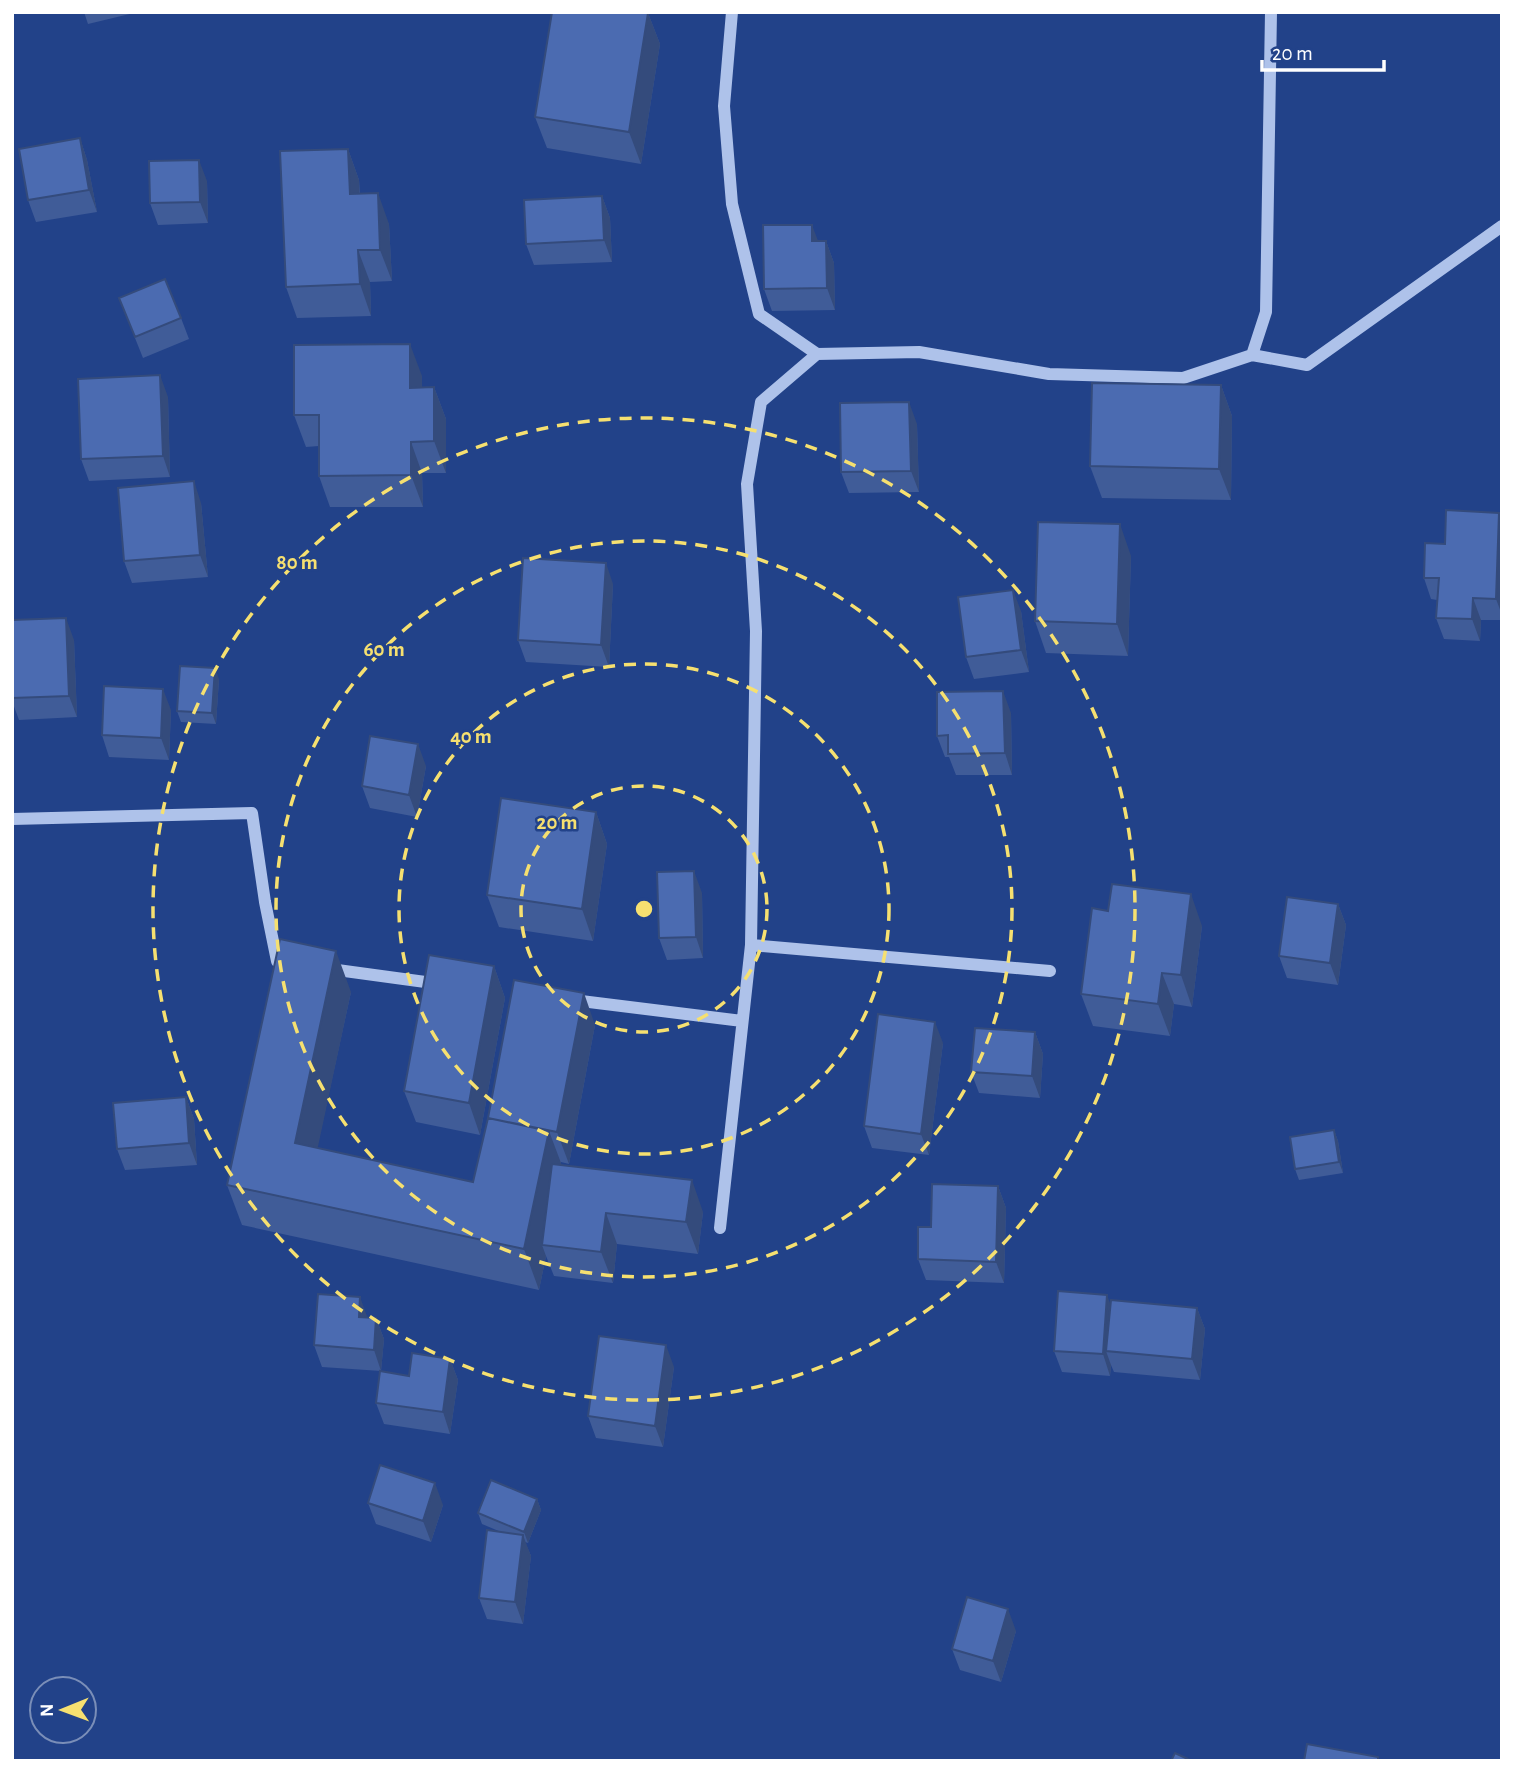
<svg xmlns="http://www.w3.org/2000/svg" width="1514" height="1773" viewBox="0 0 1514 1773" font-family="'Alegreya Sans',sans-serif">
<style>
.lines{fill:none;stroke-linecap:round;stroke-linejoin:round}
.minor{stroke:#aec2ea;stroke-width:12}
.wall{fill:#405c98}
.shaded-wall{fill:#344b7c}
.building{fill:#4b6bb1;stroke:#344b7c;stroke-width:2}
.ring{fill:none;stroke:#f6e070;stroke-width:3.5;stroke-dasharray:12 9}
.centre{fill:#f6e070;stroke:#224289;stroke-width:3.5}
.ring-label{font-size:21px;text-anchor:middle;font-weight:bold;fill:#f6e070;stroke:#224289;stroke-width:5;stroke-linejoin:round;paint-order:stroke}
</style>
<rect width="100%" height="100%" fill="#224289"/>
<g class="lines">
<!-- minor -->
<path class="minor" d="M732,12L724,106L732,204L759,314L817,354
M1252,355L1307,365L1502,226
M12,819L252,813L265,902L277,961L287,963
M751,945L1050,971
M330,969L440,984
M573,1000L742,1021
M720,1228L751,945L756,631L747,484L761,402L817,354L919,352L1049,374L1183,378L1252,355L1266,312L1271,12"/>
</g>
<!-- wall -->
<path class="wall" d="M84,12H138L88,24Z
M648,13L660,44L641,164L547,148L535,117Z
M80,138L87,160L97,212L36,222L28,200Z
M348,149L359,180L360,194L389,224L392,281L370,282L371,316L297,318L286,287Z
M207,181L208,223L158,225L150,203Z
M602,196L610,218L612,262L534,265L526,244Z
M826,241L834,263L835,310L772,311L764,289Z
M119,298L181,318L189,339L143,358Z
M422,376V388L434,387L446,419V473H422L423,507H330L319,476V446L306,447L294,415Z
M1221,385L1232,416L1231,500L1102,498L1090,466Z
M168,397L170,477L89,481L81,459Z
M917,424L919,492L849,493L841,472Z
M201,503L208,577L132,583L124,561Z
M1502,520V620H1481L1480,641L1444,639L1436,618L1437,600L1431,599L1424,578L1445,544Z
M1131,556L1128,656L1046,653L1035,621Z
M613,584L609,667L526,662L518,640Z
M1021,611L1029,672L974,679L966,657Z
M12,620L74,640L77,717L19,720L12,701Z
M219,679L216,724L181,722L177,711Z
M171,710L169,760L109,757L102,735Z
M1011,713L1012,775H956L949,757H945L937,736Z
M426,766L417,817L370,808L362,786Z
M596,812L607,844L593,941L499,927L487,895Z
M702,893L703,958L667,960L659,938Z
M1338,904L1346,925L1338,985L1287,978L1279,956Z
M1202,926L1192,1007L1174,1004L1170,1036L1093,1026L1081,994Z
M494,966L505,998L480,1135L416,1122L404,1091Z
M351,992L317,1148L473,1182L595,1025L569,1164L561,1162V1165L703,1212L698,1254L617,1244L613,1283L554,1276L546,1256L539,1290L242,1225L227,1185Z
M1035,1032L1043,1054L1040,1098L979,1093L971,1072Z
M943,1043L929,1155L872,1148L864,1126Z
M186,1097L194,1119L197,1165L125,1170L117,1149Z
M1334,1130L1338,1141L1343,1173L1299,1180L1295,1169Z
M998,1186L1006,1208L1004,1283L926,1280L918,1259L931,1227Z
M1111,1305L1197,1308L1205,1329L1200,1380L1114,1372L1111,1365L1110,1376L1062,1372L1054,1351Z
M368,1317L376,1318L384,1339L381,1371L322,1367L314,1345Z
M450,1359L458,1380L450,1434L384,1424L376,1403L409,1376Z
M674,1367L663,1447L596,1438L588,1416Z
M537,1499L541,1510L528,1543L525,1542L531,1556L523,1624L487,1619L479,1598L501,1532L482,1524L478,1513Z
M368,1503L443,1505L431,1542L376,1524Z
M1016,1631L1001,1682L960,1670L952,1649Z"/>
<!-- shaded-wall -->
<path class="shaded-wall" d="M648,13L660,44L641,164L629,132Z
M80,138L87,160L97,212L89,190Z
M348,149L359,180L361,226L350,194Z
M199,160L207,181L208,223L200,202Z
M378,193L389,224L392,281L380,250Z
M602,196L610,218L612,262L604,240Z
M812,225L820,246L812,241Z
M826,241L834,263L835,310L827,288Z
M358,250L370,282L371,316L360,284Z
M410,344L422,376V419L410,388Z
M160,375L168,397L170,477L163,456Z
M1221,385L1232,416L1231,500L1219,469Z
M434,387L446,419V473L434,441Z
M909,402L917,424L919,492L911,471Z
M411,442L422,473L423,507L411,475Z
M194,481L201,503L208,577L200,555Z
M1499,513L1502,520V615L1496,599Z
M1120,524L1131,556L1128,656L1117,624Z
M606,563L613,584L609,667L601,645Z
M1013,590L1021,611L1029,672L1021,650Z
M1473,598L1481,620L1480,641L1472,619Z
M66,618L74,640L77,717L69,696Z
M215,668L219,679L216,724L212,713Z
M163,689L171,710L169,760L161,738Z
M1003,691L1011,713L1012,775L1005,753Z
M418,744L426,766L417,817L409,795Z
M596,812L607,844L593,941L582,909Z
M694,871L702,893L703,958L696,937Z
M1191,894L1202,926L1192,1007L1181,975Z
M1338,904L1346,925L1338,985L1330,963Z
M336,951L351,992L310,1184L295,1143Z
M494,966L505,998L480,1135L469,1103Z
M1162,973L1174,1004L1170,1036L1158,1004Z
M584,993L595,1025L569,1164L557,1132Z
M935,1022L943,1043L929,1155L921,1134Z
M1035,1032L1043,1054L1040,1098L1032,1076Z
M186,1097L194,1119L197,1165L189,1143Z
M1334,1130L1338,1141L1343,1173L1339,1162Z
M549,1131L564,1171L542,1245L546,1256L539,1290L524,1249Z
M692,1180L703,1212L698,1254L686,1222Z
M998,1186L1006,1208L1004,1283L996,1262Z
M606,1213L617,1244L613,1283L601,1252Z
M1107,1295L1115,1316L1106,1351L1111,1365L1110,1376L1103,1354Z
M360,1297L368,1319L359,1317Z
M1197,1308L1205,1329L1200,1380L1192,1359Z
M376,1318L384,1339L381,1371L374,1350Z
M666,1345L674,1367L663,1447L655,1426Z
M450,1359L458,1380L450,1434L443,1412Z
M435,1483L443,1505L431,1542L423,1521Z
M537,1499L541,1510L528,1543L524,1532Z
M523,1535L531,1556L523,1624L515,1602Z
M1008,1609L1016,1631L1001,1682L993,1661Z"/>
<!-- building -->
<path class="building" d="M552,12L648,13L629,132L535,117Z
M80,138L89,190L28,200L19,149Z
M348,149L350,194L378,193L380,250H358L360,284L286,287L280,151Z
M199,160L200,202L150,203L149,161Z
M602,196L604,240L526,244L524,200Z
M763,225H812V241H826L827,288L764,289Z
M165,279L181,318L135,337L119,298Z
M410,344V388L434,387V441L411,442V475L319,476V415H294V345Z
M160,375L163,456L81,459L78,379Z
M1092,383L1221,385L1219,469L1090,466Z
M909,402L911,471L841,472L840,403Z
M194,481L200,555L124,561L118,488Z
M1446,510L1499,513L1496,599L1473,598L1472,619L1436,618L1439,578H1424L1425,543L1445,544Z
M1038,522L1120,524L1117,624L1035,621Z
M523,558L606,563L601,645L518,640Z
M1013,590L1021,650L966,657L958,597Z
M66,618L69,696L12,698V620Z
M180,666L215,668L212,713L177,711Z
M104,686L163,689L161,738L102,735Z
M1003,691L1005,753L948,754V735L937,736V692Z
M370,736L418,744L409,795L362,786Z
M501,798L596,812L582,909L487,895Z
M694,871L696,937L659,938L657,872Z
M1112,884L1191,894L1181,975L1162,973L1158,1004L1081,994L1092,908L1108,911Z
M1287,897L1338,904L1330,963L1279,956Z
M280,939L336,951L295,1143L473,1182L488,1118L549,1131L524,1249L227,1185Z
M429,955L494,966L469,1103L404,1091Z
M514,980L584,993L557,1132L488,1118Z
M878,1014L935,1022L921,1134L864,1126Z
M975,1028L1035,1032L1032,1076L971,1072Z
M186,1097L189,1143L117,1149L113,1103Z
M1334,1130L1339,1162L1295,1169L1290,1137Z
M552,1164L692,1180L686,1222L606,1213L601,1252L542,1245Z
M932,1184L998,1186L996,1262L918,1259V1227H931Z
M1058,1291L1107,1295L1103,1354L1054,1351Z
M318,1294L360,1297L359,1317L376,1318L374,1350L314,1345Z
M1111,1300L1197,1308L1192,1359L1106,1351Z
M599,1336L666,1345L655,1426L588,1416Z
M412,1353L450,1359L443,1412L376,1403L380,1371L409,1376Z
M380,1465L435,1483L423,1521L368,1503Z
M491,1480L537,1499L524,1532L478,1513Z
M487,1530L523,1535L515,1602L479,1598Z
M967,1597L1008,1609L993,1661L952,1649Z
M1307,1744L1378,1757V1761H1304Z
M1175,1753L1192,1761H1171Z"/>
<!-- distance rings -->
<g class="ring">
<circle cx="644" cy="909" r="123"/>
<circle cx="644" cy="909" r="245"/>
<circle cx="644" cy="909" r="368"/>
<circle cx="644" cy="909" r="491"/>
</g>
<circle cx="644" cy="909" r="10" class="centre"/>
<g class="ring-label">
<text x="297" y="569">80 m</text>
<text x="384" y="656">60 m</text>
<text x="471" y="743">40 m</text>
<text x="557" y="829">20 m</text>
</g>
<!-- border -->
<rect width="1514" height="1773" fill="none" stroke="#ffffff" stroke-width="28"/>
<!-- north arrow -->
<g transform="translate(63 1710) rotate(269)"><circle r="33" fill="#224289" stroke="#7a8eb8" stroke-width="2"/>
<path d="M0-5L12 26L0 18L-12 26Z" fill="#f6e070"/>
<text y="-10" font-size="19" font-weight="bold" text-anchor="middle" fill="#ffffff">N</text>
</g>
<!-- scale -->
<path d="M1262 60v10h122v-10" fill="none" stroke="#ffffff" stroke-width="3.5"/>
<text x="1272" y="60" font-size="21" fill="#ffffff" stroke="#224289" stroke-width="5" paint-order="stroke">20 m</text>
</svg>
